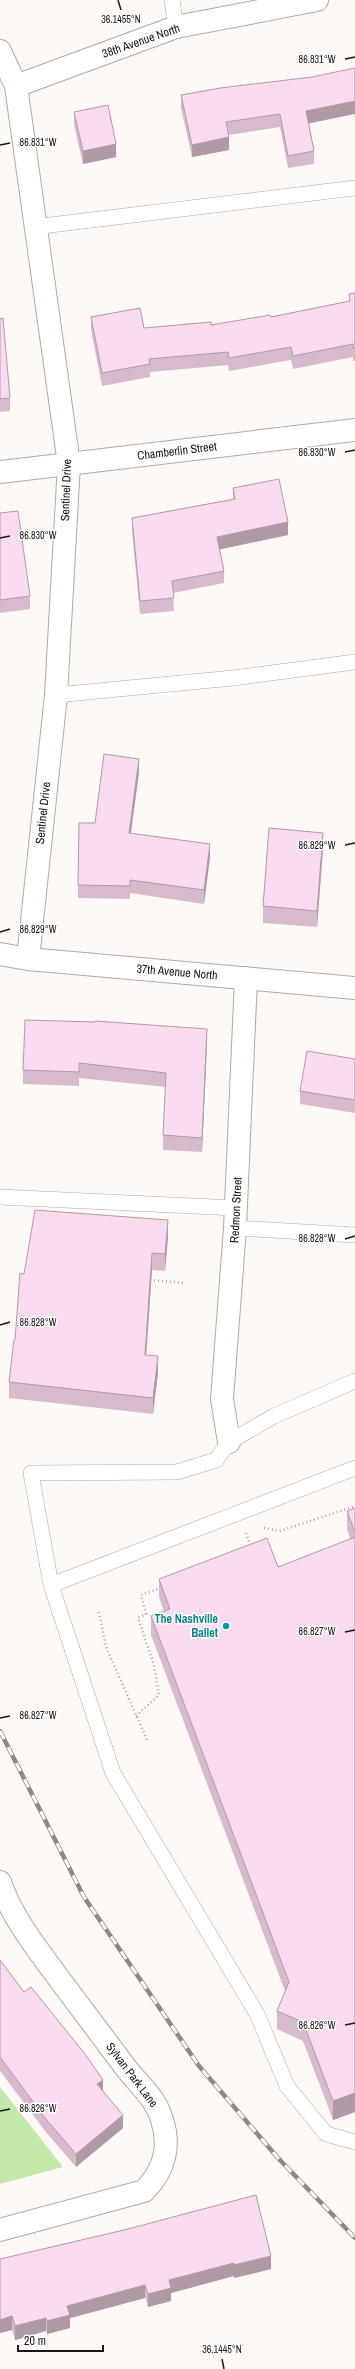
<svg xmlns="http://www.w3.org/2000/svg" width="355" height="2369" viewBox="0 0 355 2369" font-family="'Archivo Narrow',sans-serif">
<style>
.green{fill:#c2e9aa}
.lines{fill:none;stroke-linecap:round;stroke-linejoin:round}
.service-casing{stroke:#afa8a4;stroke-width:16}
.minor-casing{stroke:#afa8a4;stroke-width:24}
.path{stroke:#a9a4a2;stroke-width:2.5;stroke-dasharray:1 3;stroke-linecap:butt}
.service{stroke:#fff;stroke-width:15}
.minor{stroke:#fff;stroke-width:22}
.rail-casing{stroke:#8c8885;stroke-width:4.5}
.rail{stroke:#fff;stroke-width:3;stroke-dasharray:9;stroke-linecap:butt}
.wall{fill:#d7bbcd}
.shaded-wall{fill:#af99a7}
.building{fill:#fadaee;stroke:#af99a7}
.ticks{fill:none;stroke:#191715;stroke-width:1.5}
.culture-dot{fill:#0f9aa8;stroke:#fff;stroke-width:1.5}
.labels{text-anchor:middle;stroke-width:3;stroke-linejoin:round;paint-order:stroke}
.street-label{font-size:12px;fill:#191715;stroke:#fff}
.culture-label{font-size:12px;font-weight:bold;fill:#0d838f;stroke:#fff;text-anchor:end}
.ticks-label{font-size:10px;text-anchor:middle;fill:#191715;stroke:#fff;stroke-width:3;stroke-linejoin:round;paint-order:stroke}
</style>
<rect width="100%" height="100%" fill="#fff9f6"/>
<!-- green -->
<path class="green" d="M0,2087L63,2167L0,2184Z"/>
<g class="lines">
<defs>
<path id="service" d="M172,0L176,27
M34,227L355,188
M56,695L233,678L355,662
M0,1197L236,1208
M235,1228L355,1235
M355,1381L274,1416L229,1442L216,1460L177,1472L31,1473L51,1585L113,1773L257,2014L287,2086L326,2134L355,2142
M51,1585L355,1468"/>
<path id="minor" d="M0,51L16,86L69,464L56,695L28,959
M16,86L176,27L317,0
M0,472L355,430
M0,954L28,959L355,988
M229,1442L222,1399L235,1228L246,978
M0,1882C12,1918 38,1950 60,1980C82,2009 104,2039 126,2068C138,2084 157,2099 162,2120C171,2147 164,2171 144,2191L0,2230"/>
</defs>
<!-- service casing -->
<use href="#service" class="service-casing"/>
<!-- minor casing -->
<use href="#minor" class="minor-casing"/>
<!-- path -->
<path class="path" d="M150,1280L183,1283
M264,1528L280,1531L355,1506
M246,1533L251,1547
M99,1612L106,1647L148,1742
M136,1716L159,1695L154,1665L138,1618L146,1614L141,1595L161,1588"/>
<!-- service -->
<use href="#service" class="service"/>
<!-- minor -->
<use href="#minor" class="minor"/>
<defs>
<path id="rail" d="M0,1731L84,1897L199,2066L278,2158L355,2238"/>
</defs>
<!-- rail casing -->
<use href="#rail" class="rail-casing"/>
<!-- rail -->
<use href="#rail" class="rail"/>
</g>
<!-- wall -->
<path class="wall" d="M312,77L309,124L314,151V164L288,168L280,127L229,135V150L192,157L181,108V95Z
M74,112L116,157L83,164L74,125Z
M355,293V361H353V357L293,369L291,360L229,371L228,365L150,372V377L102,386L91,330V317L144,328L211,325L271,317L349,301V294Z
M0,319L10,398V411L0,412Z
M233,488L288,535L220,549L224,571V583L173,593L174,611L140,614L132,531V518L233,499Z
M0,513L30,596V609L0,613Z
M139,772L131,833L210,857L204,904L130,893V899L78,898V885L95,823Z
M323,849L317,927L263,923V906Z
M207,1043L202,1152L163,1150V1135L166,1087L79,1078V1086L23,1084V1070Z
M355,1059V1113L300,1104V1091Z
M168,1237L165,1271L152,1270L146,1355L158,1373L153,1414L9,1398V1382L15,1340L24,1274Z
M355,1508V2112L333,2120L303,2041L277,2029V2011L285,1991L151,1635V1616L164,1611L159,1597V1579L278,1567L350,1539L347,1529V1511Z
M0,1960L24,1992L103,2091L123,2128L76,2167L45,2131L0,2071Z
M124,2230L271,2269L234,2278V2276L171,2293V2301L148,2307L145,2298L70,2318V2328L47,2334L46,2331L15,2340L12,2330L0,2333V2259Z"/>
<!-- shaded-wall -->
<path class="shaded-wall" d="M355,101V114L306,124V111Z
M229,137V150L192,157V145Z
M116,144V157L83,164V151Z
M288,522V535L217,550V537Z
M139,759V772L129,846V833Z
M323,833V849L317,927V911Z
M210,844V857L204,904V890Z
M207,1029V1043L202,1152V1138Z
M168,1220V1237L165,1271V1254Z
M152,1253V1270L145,1371V1355Z
M158,1356V1373L153,1414V1398Z
M103,2080V2093L97,2084Z
M355,2093V2112L333,2120V2101Z
M123,2115V2128L76,2167V2154Z
M271,2256V2269L234,2278V2265Z
M234,2263V2276L171,2293V2301L148,2307V2294L169,2280Z
M145,2285V2298L70,2318V2328L47,2334V2321L67,2306Z
M12,2316V2330L0,2333V2320Z
M46,2318V2331L15,2340V2326Z"/>
<!-- building -->
<path class="building" d="M355,68V101L306,111L314,151L288,156L280,114L226,122L229,137L192,145L181,95L220,88L312,77Z
M108,105L116,144L83,151L74,112Z
M355,293V348H353V344L293,356L291,347L229,358L228,352L149,359L150,364L102,373L91,317L140,308L144,328L211,322V325L270,315L271,317L350,301L349,294Z
M3,318L10,398L0,399V319Z
M279,479L288,522L217,537L224,571L172,581L174,598L140,601L132,518L235,499L233,488Z
M18,511L30,596L0,600V513Z
M104,754L139,759L129,833L210,844L204,890L130,880V886L78,885L79,823H95Z
M269,828L323,833L317,911L263,906Z
M25,1020L95,1022V1021L207,1029L202,1138L163,1135L166,1073L79,1063V1072L23,1070Z
M307,1051L355,1059V1100L300,1091Z
M35,1210L168,1220L165,1254L152,1253L145,1355L158,1356L153,1398L9,1382L14,1340H15L20,1273L24,1274Z
M355,1508V1533L347,1511Z
M355,1537V2093L333,2101L303,2022L277,2011L289,1982L151,1616L170,1609L159,1579L267,1538L278,1567Z
M0,1960L24,1992L31,1987L85,2054L103,2080L97,2084L123,2115L76,2154L45,2118L0,2057Z
M256,2195L271,2256L234,2265V2263L169,2280L171,2288L148,2294L145,2285L67,2306L70,2315L47,2321L46,2318L15,2326L12,2316L0,2320V2259L124,2230Z"/>
<!-- ticks -->
<path class="ticks" d="M118,0L121,10M345,59L355,57M0,145L10,143M345,452L355,450M0,538L10,536M345,845L355,843M0,932L10,929M345,1239L355,1236M0,1325L10,1322M345,1632L355,1630M0,1718L10,1716M345,2025L355,2023M0,2111L10,2109M222,2359L224,2369"/>
<!-- markers -->
<circle class="culture-dot" cx="226" cy="1626" r="4"/>
<g class="labels">
<!-- street labels -->
<g class="street-label">
<text transform="translate(141 41) rotate(-19)" y="4">38th Avenue North</text>
<text transform="translate(177 451) rotate(-7)" y="4">Chamberlin Street</text>
<text transform="translate(66 490) rotate(-88)" y="4">Sentinel Drive</text>
<text transform="translate(43 813) rotate(-84)" y="4">Sentinel Drive</text>
<text transform="translate(177 972) rotate(5)" y="4">37th Avenue North</text>
<text transform="translate(236 1210) rotate(-87)" y="4">Redmon Street</text>
<text transform="translate(132 2075) rotate(53)" y="4">Sylvan Park Lane</text>
</g>
<!-- culture labels -->
<g class="culture-label">
<text x="218" y="1623">The Nashville<tspan x="218" dy="14">Ballet</tspan></text>
</g>
</g>
<g class="ticks-label">
<text x="121" y="23">36.1455°N</text>
<text x="317" y="63">86.831°W</text>
<text x="38" y="146">86.831°W</text>
<text x="317" y="456">86.830°W</text>
<text x="38" y="539">86.830°W</text>
<text x="317" y="849">86.829°W</text>
<text x="38" y="933">86.829°W</text>
<text x="317" y="1242">86.828°W</text>
<text x="38" y="1326">86.828°W</text>
<text x="317" y="1635">86.827°W</text>
<text x="38" y="1719">86.827°W</text>
<text x="317" y="2029">86.826°W</text>
<text x="38" y="2112">86.826°W</text>
<text x="222" y="2353">36.1445°N</text>
</g>
<!-- scale -->
<path d="M18 2345v6h85v-6" fill="none" stroke="#191715" stroke-width="2"/>
<text x="24" y="2345" font-size="12" fill="#191715" stroke="#ffffff" stroke-width="3" paint-order="stroke">20 m</text>
</svg>
